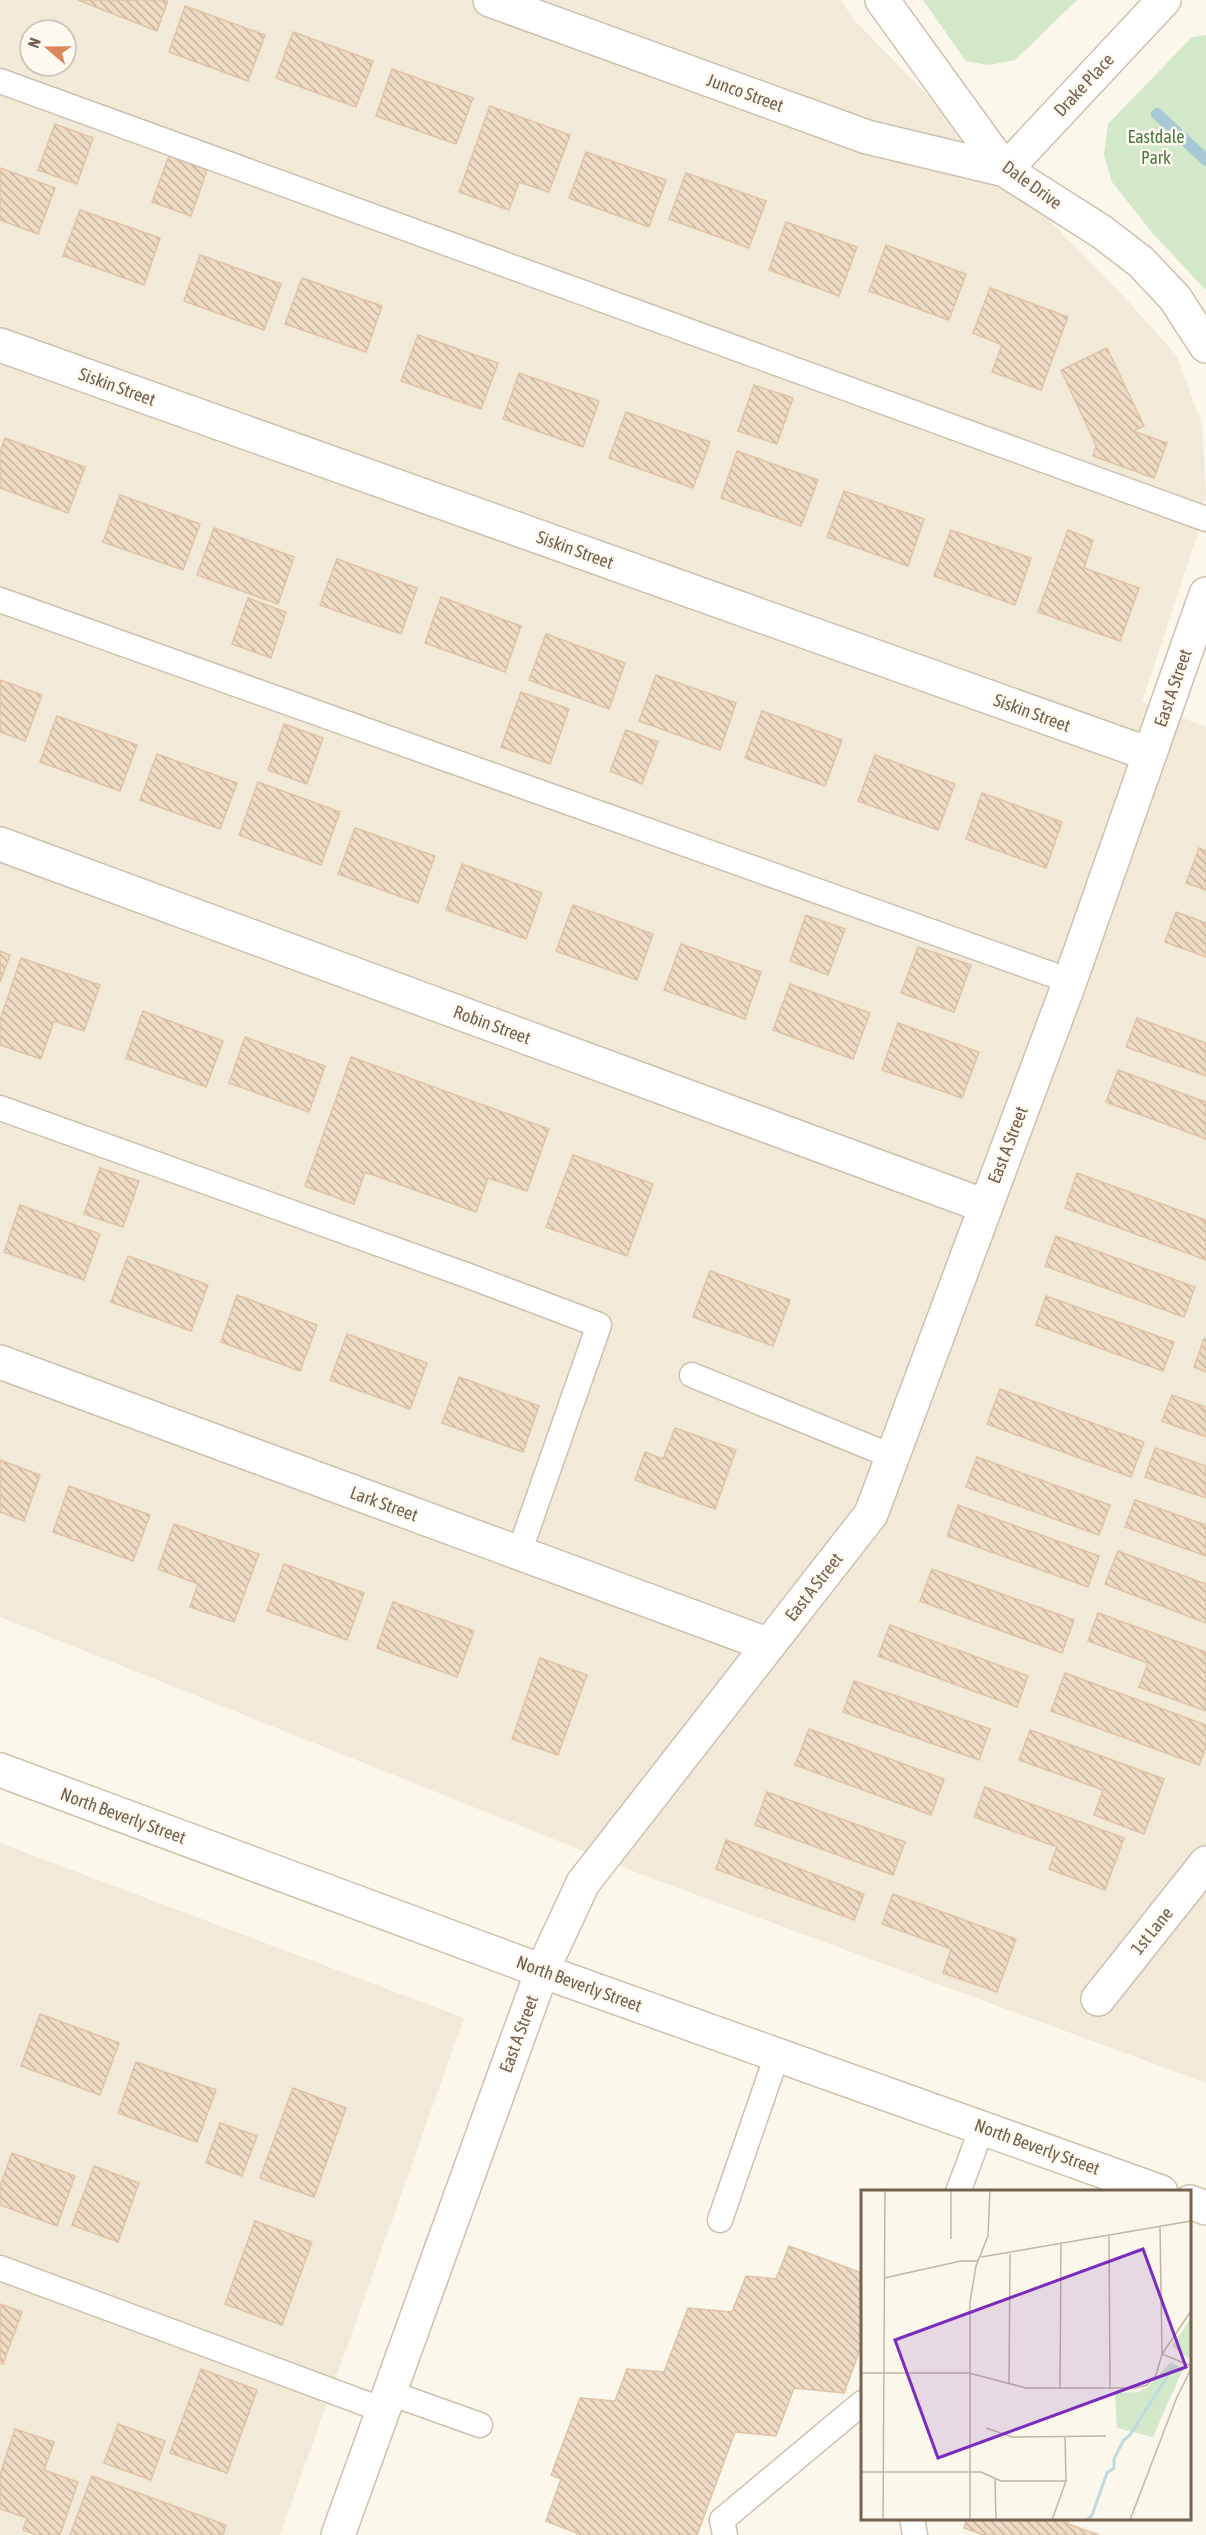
<svg xmlns="http://www.w3.org/2000/svg" width="1206" height="2535" viewBox="0 0 1206 2535" font-family="'Asap Condensed',sans-serif">
<style>
.residential{fill:#f2ead9;fill-rule:evenodd}
.green{fill:#d2e8c9}
.lines{fill:none;stroke-linecap:round;stroke-linejoin:round}
.stream{stroke:#a7c8d5;stroke-width:12}
.building{fill:url(#building-back-hatch);stroke:#e0c3a5;stroke-width:1.5}
.service-casing{stroke:#cdc0b1;stroke-width:27}
.minor-casing{stroke:#cdc0b1;stroke-width:36}
.secondary-casing{stroke:#cfc1ae;stroke-width:36}
.service{stroke:#fff;stroke-width:24}
.minor{stroke:#fff;stroke-width:33}
.secondary{stroke:#fff;stroke-width:33}
.labels{text-anchor:middle;stroke-width:5;stroke-linejoin:round;paint-order:stroke}
.street-label{font-size:18px;fill:#75614f;stroke:#fefaf1}
.park-label{font-size:18px;fill:#507948;stroke:#fefaf1}
.inset-river{fill:none;stroke:#c0dae4;stroke-width:3}
.inset-road{fill:none;stroke:#c1b6a7;stroke-width:1.5}
.view{fill:#7b2cbf;fill-opacity:0.15;stroke:#7b2cbf;stroke-width:3}
.inset-edge{fill:none;stroke:#75614f;stroke-width:3}
</style>
<defs>
<pattern id="building-back-hatch" width="6" height="6" patternUnits="userSpaceOnUse" patternTransform="scale(1.5)"><rect width="6" height="6" fill="#efdac4"/><path d="M-1 5l2 2M0 0l6 6M5-1l2 2" fill="none" stroke="#c6b4a2"/></pattern>
</defs>
<rect width="100%" height="100%" fill="#fbf7ea"/>
<!-- residential -->
<path class="residential" d="M0,0H840L857,23L1129,302L1177,356L1202,425L1206,495L1197,536L1142,702L1206,727V2083L643,1875L0,1617ZM30,30H66V66H30Z
M0,1843L464,2018L280,2535H0Z"/>
<!-- green -->
<path class="green" d="M923,0H1077L1015,60L989,65L966,61Z
M1206,35V290L1154,235L1112,182L1104,155L1108,124L1192,37Z"/>
<g class="lines">
<!-- stream -->
<path class="stream" d="M1157,114L1206,160"/>
</g>
<!-- building -->
<path class="building" d="M78,0H168L157,31Z
M185,6L265,35L248,81L169,52Z
M293,32L373,61L356,107L276,78Z
M392,69L473,98L456,144L376,116Z
M490,106L570,135L549,192L519,182L509,210L459,192Z
M55,124L93,138L77,184L38,170Z
M586,152L666,180L649,227L569,198Z
M169,156L207,170L191,216L152,202Z
M0,168L55,188L38,234L0,220Z
M686,173L766,201L749,248L669,219Z
M80,210L160,238L144,285L63,256Z
M786,222L857,247L839,296L769,270Z
M886,245L966,274L949,320L869,291Z
M200,255L281,284L264,330L184,301Z
M302,278L382,306L366,352L285,324Z
M990,288L1068,317L1041,390L992,372L1002,345L973,333Z
M418,335L498,363L481,409L401,381Z
M1107,348L1144,426L1133,431L1167,443L1154,478L1093,456L1096,445L1061,370Z
M519,373L599,401L583,447L503,419Z
M754,385L793,398L777,444L738,431Z
M626,412L710,442L693,488L609,458Z
M5,438L85,467L68,513L0,488V452Z
M737,451L818,480L801,526L721,498Z
M844,491L924,519L908,566L827,537Z
M120,495L200,524L183,570L103,542Z
M214,528L294,557L278,604L197,575Z
M951,530L1031,558L1015,605L934,576Z
M1068,530L1093,540L1084,568L1139,588L1120,641L1038,612Z
M337,559L417,588L401,634L320,605Z
M441,597L521,626L505,672L425,643Z
M248,598L286,612L271,658L232,644Z
M546,634L625,663L609,709L529,680Z
M656,675L736,703L720,750L639,721Z
M0,680L42,695L25,741L0,732Z
M521,692L569,709L550,764L501,747Z
M762,711L842,740L825,786L745,758Z
M57,716L137,745L120,791L40,762Z
M284,724L323,738L307,784L268,770Z
M626,730L658,742L642,784L610,771Z
M157,754L237,783L220,829L140,800Z
M875,755L955,784L938,830L858,801Z
M258,782L340,812L321,865L239,835Z
M982,793L1062,822L1046,868L966,839Z
M355,828L435,856L418,903L338,874Z
M1199,848L1206,851V890L1186,883Z
M462,864L542,893L526,939L446,910Z
M573,905L653,934L637,980L556,951Z
M1176,912L1206,923V957L1165,942Z
M806,915L845,929L828,975L790,961Z
M681,944L761,972L745,1019L664,990Z
M918,947L971,965L954,1012L901,993Z
M0,951L10,955L0,982Z
M21,958L100,985L84,1031L54,1021L41,1059L0,1045V1020Z
M790,984L870,1013L853,1059L773,1030Z
M143,1011L223,1041L206,1087L126,1058Z
M1137,1018L1206,1043V1076L1126,1047Z
M898,1023L979,1052L962,1098L882,1070Z
M245,1037L325,1066L309,1112L229,1083Z
M351,1057L549,1129L527,1191L488,1178L476,1212L365,1172L354,1204L305,1186Z
M1118,1070L1206,1102V1139L1106,1102Z
M573,1155L653,1184L627,1256L546,1227Z
M100,1168L139,1181L123,1227L84,1214Z
M1077,1173L1206,1220V1260L1065,1208Z
M20,1205L100,1234L84,1280L4,1252Z
M1056,1236L1195,1287L1184,1317L1045,1266Z
M128,1256L208,1285L191,1331L111,1302Z
M710,1271L790,1300L773,1346L693,1317Z
M237,1295L317,1325L300,1371L221,1342Z
M1046,1296L1174,1342L1163,1371L1036,1325Z
M347,1334L427,1363L410,1409L330,1380Z
M1204,1339H1206V1372L1194,1367Z
M459,1377L539,1406L523,1452L442,1423Z
M1000,1389L1144,1442L1131,1477L987,1424Z
M1172,1395L1206,1407V1437L1162,1421Z
M675,1428L736,1450L715,1509L635,1480L645,1452L663,1459Z
M1155,1448L1206,1466V1498L1145,1477Z
M977,1457L1110,1505L1099,1535L966,1487Z
M0,1460L40,1475L24,1521L0,1512Z
M69,1486L150,1515L133,1561L53,1532Z
M1135,1500L1206,1525V1556L1125,1527Z
M958,1505L1099,1556L1088,1587L947,1536Z
M174,1524L259,1554L234,1622L190,1607L198,1584L158,1569Z
M1118,1551L1206,1584V1623L1105,1584Z
M284,1564L364,1593L347,1640L267,1611Z
M932,1569L1074,1620L1062,1653L920,1601Z
M393,1602L474,1631L457,1677L377,1648Z
M1098,1613L1206,1652V1711L1139,1687L1148,1663L1088,1641Z
M890,1625L1028,1676L1017,1707L878,1656Z
M540,1658L587,1675L558,1755L512,1739Z
M1065,1673L1206,1725V1747L1199,1765L1051,1711Z
M854,1681L990,1729L979,1760L843,1712Z
M809,1729L944,1779L931,1815L795,1765Z
M1030,1730L1164,1779L1144,1834L1094,1815L1103,1790L1019,1760Z
M985,1787L1124,1838L1105,1890L1049,1869L1057,1847L974,1817Z
M767,1792L905,1842L893,1875L755,1825Z
M726,1840L864,1894L854,1920L716,1869Z
M893,1894L1016,1939L997,1992L943,1973L951,1949L882,1924Z
M40,2014L119,2043L100,2095L21,2066Z
M136,2062L216,2090L197,2142L118,2113Z
M293,2088L346,2108L314,2197L260,2178Z
M220,2123L257,2136L242,2176L206,2163Z
M12,2153L75,2176L57,2226L0,2205V2186Z
M94,2166L139,2183L118,2242L72,2225Z
M255,2221L312,2242L282,2325L225,2304Z
M789,2246L862,2273V2344L844,2393L794,2388L776,2436L735,2432L697,2535H577V2533L546,2521L561,2479L551,2475L580,2398L615,2401L627,2369L664,2372L688,2308L732,2312L746,2276L776,2279Z
M0,2304L22,2312L3,2364L0,2363Z
M201,2369L257,2390L227,2473L170,2453Z
M118,2424L165,2441L151,2480L104,2463Z
M15,2429L54,2442L44,2470L78,2482L60,2535H37L23,2530L27,2518L0,2509V2475Z
M92,2476L226,2525L223,2535H70Z
M967,2518H1068V2524L1099,2535H984L964,2528Z"/>
<g class="lines">
<defs>
<path id="service" d="M0,81L1206,519
M0,600L1070,981
M0,1108L466,1275L599,1325L519,1553
M692,1375L894,1457
M958,2192L982,2128
M720,2220L777,2055
M0,2268L383,2410
M390,2393L480,2425
M912,2518L915,2535
M725,2535L722,2520L862,2403"/>
<path id="minor" d="M490,0L867,137L1005,170L1164,0
M882,0L1005,170L1102,232L1141,262L1175,298L1206,346
M0,345L1149,754
M0,844L985,1206
M0,1362L769,1645
M1098,1999L1206,1863
M338,2535L542,1971L583,1883L871,1514L1070,981L1206,594"/>
<path id="secondary" d="M0,1770L542,1971L1161,2192
M1190,2202L1206,2208"/>
</defs>
<!-- service casing -->
<use href="#service" class="service-casing"/>
<!-- minor casing -->
<use href="#minor" class="minor-casing"/>
<!-- secondary casing -->
<use href="#secondary" class="secondary-casing"/>
<!-- service -->
<use href="#service" class="service"/>
<!-- minor -->
<use href="#minor" class="minor"/>
<!-- secondary -->
<use href="#secondary" class="secondary"/>
</g>
<g class="labels">
<!-- street labels -->
<g class="street-label">
<text transform="translate(1084 85) rotate(-47)" y="6">Drake Place</text>
<text transform="translate(745 93) rotate(20)" y="6">Junco Street</text>
<text transform="translate(1032 185) rotate(36)" y="6">Dale Drive</text>
<text transform="translate(117 387) rotate(20)" y="6">Siskin Street</text>
<text transform="translate(575 550) rotate(20)" y="6">Siskin Street</text>
<text transform="translate(1173 688) rotate(-71)" y="6">East A Street</text>
<text transform="translate(1032 713) rotate(20)" y="6">Siskin Street</text>
<text transform="translate(492 1025) rotate(20)" y="6">Robin Street</text>
<text transform="translate(1008 1145) rotate(-69)" y="6">East A Street</text>
<text transform="translate(384 1504) rotate(20)" y="6">Lark Street</text>
<text transform="translate(814 1587) rotate(-52)" y="6">East A Street</text>
<text transform="translate(123 1816) rotate(20)" y="6">North Beverly Street</text>
<text transform="translate(1152 1931) rotate(-51)" y="6">1st Lane</text>
<text transform="translate(579 1984) rotate(20)" y="6">North Beverly Street</text>
<text transform="translate(519 2034) rotate(-70)" y="6">East A Street</text>
<text transform="translate(1037 2147) rotate(20)" y="6">North Beverly Street</text>
</g>
<!-- park labels -->
<g class="park-label">
<text x="1156" y="143">Eastdale<tspan x="1156" dy="21">Park</tspan></text>
</g>
</g>
<!-- overview -->
<g transform="translate(861 2190)">
<rect width="330" height="330" fill="#fbf7ea"/>
<path d="M330,128V166L327,168L311,156ZM310,172L322,179L292,247L256,238L254,203L278,202L287,197Z" fill="#d2e8c9"/>
<path class="inset-river" d="M226,330L231,325L246,283L253,278V269L262,251L269,245L312,177"/>
<path class="inset-road" d="M90,0V49M299,36L301,164L330,176M248,46L249,199M120,67L330,31M23,88L100,71H117M0,183H108L165,198H274L286,195L295,185L301,164L330,121M148,193L149,64M199,199L200,54M125,238L151,247L245,246M0,282H120L140,291H205M134,288L135,330M22,330L24,0M109,330V112L115,76L127,46L129,0M191,330L205,291L204,246M269,330L316,207L330,179"/>
<path class="view" d="M282,59L325,177L77,268L34,150Z"/>
<rect width="330" height="330" class="inset-edge"/>
</g>
<!-- north arrow -->
<g transform="translate(48 48) rotate(290)"><circle r="28" fill="#fefaf1" stroke="#c7bdb0" stroke-width="1.5"/>
<path d="M0-4.5L10 22L0 15L-10 22Z" fill="#db8759"/>
<text y="-9" font-size="16" font-weight="bold" text-anchor="middle" fill="#75614f">N</text>
</g>
</svg>
